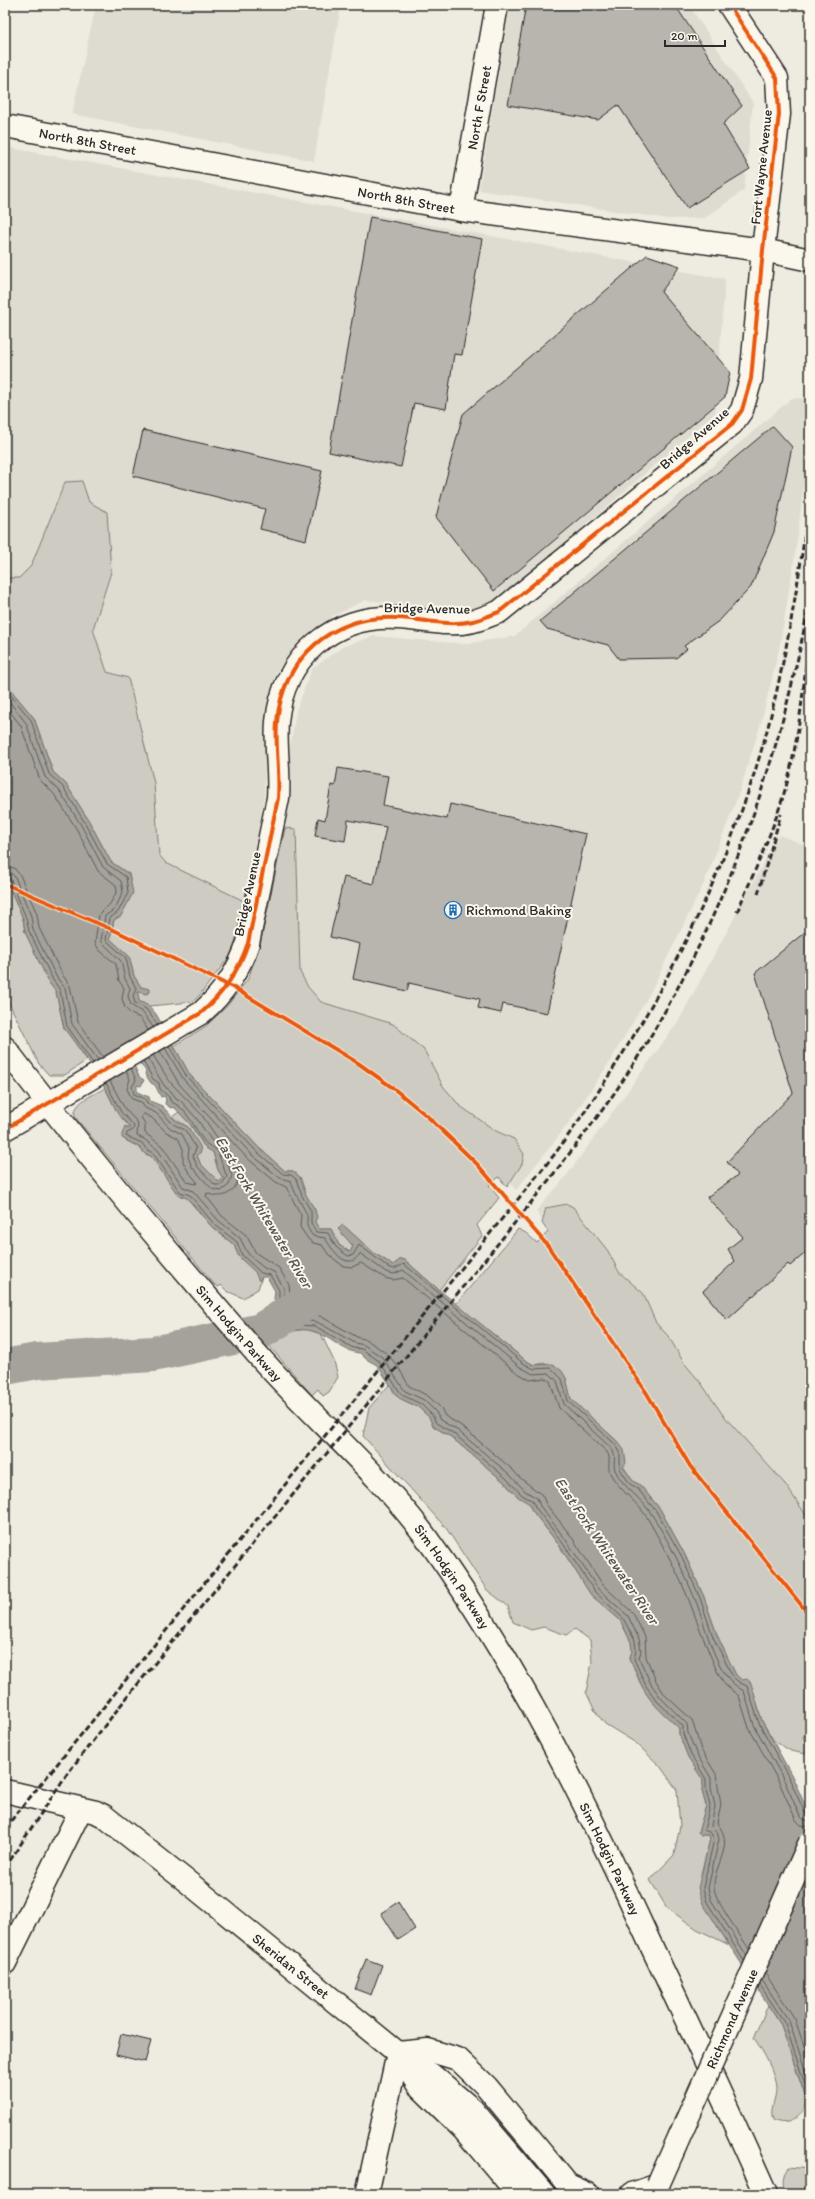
<svg xmlns="http://www.w3.org/2000/svg" width="815" height="2199" viewBox="0 0 815 2199" font-family="Itim,sans-serif">
<style>
.built{fill:#dedbd1}
.green{fill:#cecbc2;stroke:#7c7b76}
.water{fill:#a4a29a;stroke:#74726e;fill-rule:evenodd}
.lines{fill:none;stroke-linecap:round;stroke-linejoin:round}
.shore{stroke:#5b5b57;stroke-width:1}
.river{stroke:#a4a29a;stroke-width:36}
.building{fill:#b8b5ae;stroke:#2b2b2b}
.minor-casing{stroke:#2b2b2b;stroke-width:25}
.minor{stroke:#fbf7ec;stroke-width:22}
.rail{stroke:#2b2b2b;stroke-width:3;stroke-dasharray:6 3;stroke-linecap:butt}
.minor-bridge-casing{stroke:#2b2b2b;stroke-width:25;stroke-linecap:butt}
.minor-bridge{stroke:#fbf7ec;stroke-width:22}
.cycleway-casing{stroke:#fbf7ec;stroke-width:6}
.cycleway{stroke:#e8590c;stroke-width:4}
.labels{text-anchor:middle;stroke-width:4;stroke-linejoin:round;paint-order:stroke}
.street-label{font-size:14px;fill:#2b2b2b;stroke:#fbf7ec}
.poi-label{font-size:14px;fill:#2b2b2b;stroke:#fbf7ec;text-anchor:start}
.water-label{font-size:15px;font-style:italic;fill:#555552;stroke:#fbf7ec}
</style>
<rect width="100%" height="100%" fill="#eeebe0"/>
<filter id="ink" filterUnits="userSpaceOnUse"><feTurbulence type="fractalNoise" baseFrequency=".025" numOctaves="2"/><feDisplacementMap in="SourceGraphic" scale="8" xChannelSelector="R" yChannelSelector="G"/><feConvolveMatrix kernelMatrix="1 2 1 2 8 2 1 2 1" color-interpolation-filters="sRGB"/></filter>
<g filter="url(#ink)">
<!-- built -->
<path class="built" d="M96,5H341L314,161L72,114Z
M510,5H689L753,103L744,190L705,218L668,219L479,190Z
M5,147L725,279L715,413L499,600L475,615L365,600L333,616L303,638L277,671L266,707L264,799L244,901L166,863L159,855L154,783L107,672L93,629L111,572L82,481L46,530L31,566L19,578H5Z
M792,398L810,399V433L796,548L780,645L761,723L738,796L704,883L650,993L609,1063L568,1124L516,1190L510,1183L522,1164L524,1154L514,1139L496,1131L460,1106L443,1086L424,1050L321,1002L308,987L300,972L296,830L285,828L292,786L289,755L296,711L312,669L342,647L374,636L465,644L515,636Z
M779,835L810,847V1521L785,1484L723,1415L701,1383L684,1363L669,1337L656,1323L643,1293L619,1272L608,1251L543,1214L542,1220L536,1211L564,1179L678,1022Z"/>
<!-- green -->
<path class="green" d="M82,481L89,502L107,512L111,572L93,629L107,672L128,678L154,783L159,855L166,863L244,901L235,944L230,956L199,996L192,1002L149,1006L139,1001L137,996L141,987L134,976L129,956L110,939L114,920L129,874L111,862L89,821L66,784L53,772L34,718L5,683V578H19L31,566L65,482Z
M285,828L296,829L300,972L308,987L321,1002L393,1024L424,1050L443,1086L460,1106L496,1131L514,1139L524,1154L522,1164L507,1187L499,1177L489,1185L499,1198L477,1225L482,1236L439,1290L405,1260L401,1259L393,1265L374,1253L343,1225V1233L353,1246L350,1253L339,1245L331,1229H319L314,1222L315,1210L306,1195L300,1177L293,1171H285L259,1148L190,1075L174,1046L206,1026L227,1006L248,979L260,945Z
M5,877L23,919L25,932L49,982L56,992L64,1028L87,1060L65,1075H49L39,1064L7,999L5,975Z
M105,1088L118,1114L130,1127L129,1129L125,1126V1140L139,1147L145,1154L151,1156L178,1195L187,1198L212,1227L234,1245L239,1257L256,1272L259,1280L262,1277L258,1289L243,1298L227,1291L221,1285L219,1287L215,1285L75,1117C72,1102 94,1095 105,1088Z
M179,1112L190,1124L203,1145L213,1152L218,1170L223,1178L219,1183L200,1163L197,1155V1143L188,1127L172,1117Z
M567,1204L573,1207L608,1251L619,1272L643,1293L656,1323L669,1337L684,1363L701,1383L723,1415L785,1484L810,1521V1735L803,1736L808,1750L805,1754L791,1751L774,1741L762,1721L753,1691L736,1675L730,1664L717,1635L704,1597L685,1555L660,1509L640,1485L633,1481L623,1466L618,1442L571,1399L566,1378L544,1363L534,1365L525,1360L456,1304L518,1229L526,1233L537,1243L548,1232L542,1223L546,1208Z
M306,1329L321,1334L334,1361L338,1377L329,1392L323,1396L318,1389L312,1395L264,1340L271,1335Z
M390,1384L394,1393L403,1400L418,1407L429,1417L433,1426L451,1437L503,1481L510,1489L531,1504V1509L559,1545L591,1595L620,1620L631,1642L632,1651L629,1660C636,1669 637,1679 643,1688C652,1704 666,1716 679,1728V1734L688,1757L703,1780L702,1791L706,1806L698,1832L701,1835H709L710,1839L701,1874L717,1926L729,1945L697,1929L667,1908L650,1880L674,1855L680,1826L677,1790L660,1766L636,1743L605,1724L595,1711L586,1692L592,1662L590,1640L575,1629L566,1635L544,1627L531,1630L513,1622L508,1606L487,1590L446,1528L363,1436L369,1408Z
M768,2005L781,2025L807,2102C801,2116 789,2128 773,2120C769,2109 776,2100 776,2089C775,2071 764,2053 754,2038Z
M788,2167L810,2169V2194H786C781,2183 783,2177 788,2167Z"/>
<!-- water -->
<path class="water" d="M5,683L34,718L53,772L66,784L89,821L111,862L129,874L133,893L121,916L114,920L110,939L129,956L134,976L141,987L150,989V992L146,994L138,992L139,1001L149,1006L156,1014L190,1075L259,1148L285,1171H293L300,1177L306,1195L315,1210L317,1217L315,1222L319,1229H331L339,1245L350,1252L353,1246L338,1229L343,1225L374,1253L393,1265L401,1259L405,1260L426,1279L525,1360L534,1365L553,1364L562,1371L566,1378L571,1399L618,1442L624,1450L626,1463L623,1467L633,1481L640,1485L660,1509L685,1555L704,1597L717,1635L736,1675L742,1680L747,1679L751,1683L762,1721L792,1776L810,1816V2110L781,2025L703,1904L698,1888L710,1839L709,1835H701L698,1832L706,1806L702,1791L703,1780L688,1757L679,1734V1728C666,1716 652,1705 643,1688C638,1679 636,1668 629,1660L632,1651L631,1642L620,1620L591,1595L559,1545L531,1509L530,1504L518,1497L503,1481L451,1437L433,1426L429,1417L418,1407L399,1398L377,1365L366,1359L360,1353C336,1351 326,1327 297,1330L274,1299L275,1291L267,1277H262L259,1281L255,1272L239,1257L234,1245L212,1227L187,1198L178,1195L151,1156L145,1154L139,1147L122,1138V1134L125,1126L129,1129L130,1127L118,1114L109,1095L83,1053L64,1028L56,992L49,983L25,932L23,919L5,877ZM138,1061L146,1071L145,1074L151,1083L155,1085L161,1097L164,1096L166,1099L165,1104L171,1108L174,1107L190,1124L207,1149L213,1152L218,1170L223,1178L219,1182L200,1163L197,1155L201,1152L200,1146L188,1127L176,1121L162,1106L150,1101L149,1097L137,1092V1085L141,1086L144,1080L139,1077L133,1063Z"/>
<g class="lines">
<!-- shore -->
<path class="shore" d="M5,688L31,720L49,774L63,787L85,823L107,864L126,877L128,893L118,912L110,918L106,940L126,958L130,977L136,988L133,996L135,1003L146,1009L158,1025
M5,696L26,723L45,777L59,790L81,825L103,867L121,881L123,892L115,909L105,916L101,941L121,961L125,979L130,988L128,996L131,1005L143,1013L153,1027
M5,705L21,726L40,780L54,794L76,828L98,871L116,885L117,891L110,904L99,915L95,943L99,950L116,964L119,981L124,988L122,998L125,1008L131,1014L140,1018L148,1030
M5,866L14,868L20,875L37,914L39,928L62,974L70,986L78,1022L103,1057
M5,872L11,873L15,877L31,916L33,930L57,978L65,988L72,1024L98,1060
M5,877L11,880L26,918L29,931L53,980L60,990L67,1026L93,1063
M169,1046L187,1077L256,1151L283,1174L291,1175L296,1179L302,1196L311,1211V1223L316,1232L328,1233L336,1247L348,1256L353,1255L359,1245L388,1267L394,1269L404,1264L523,1363L534,1369L551,1368L562,1379L568,1401L615,1444L620,1452V1469L630,1484L637,1488L656,1511L682,1557L700,1598L713,1637L733,1677L740,1683L747,1686L759,1723L789,1778L805,1813L810,1816
M165,1048L184,1080L252,1155L280,1178L291,1181C294,1193 301,1202 306,1213C310,1221 302,1222 313,1236L325,1238C330,1246 342,1266 354,1260C357,1258 358,1255 361,1254L386,1272L394,1274L403,1270L520,1367L533,1374L549,1373L557,1381L564,1404L611,1448C618,1458 612,1462 615,1470C623,1488 642,1498 652,1515C669,1541 683,1570 695,1599C707,1627 714,1676 744,1691L754,1725L784,1780L800,1816L804,1820L810,1821
M160,1051L179,1084L247,1158L276,1182L286,1187L301,1215L300,1227L308,1239L313,1243L322,1245L329,1255L343,1266L352,1267L361,1263L385,1278L393,1280L403,1278L516,1372L530,1380L545,1378L550,1381L559,1408L607,1452C612,1459 606,1467 611,1475C621,1492 638,1502 648,1519C663,1546 679,1574 690,1603C699,1626 707,1649 717,1671L725,1685L739,1696L749,1728L779,1782L796,1820L801,1825L810,1827
M153,1055L170,1082L202,1115L216,1136L226,1144L237,1173V1183C231,1196 220,1199 207,1193L206,1196L222,1216L246,1235L256,1253L279,1268L289,1285L290,1296L303,1313L320,1316L357,1337L367,1340L386,1353L397,1365L409,1386L428,1396L441,1408L445,1416L460,1425L513,1470L519,1477L542,1495L546,1504L571,1536L603,1585L633,1613L645,1637L646,1657L656,1681L665,1695L692,1720L701,1750L716,1774L721,1805L717,1823C736,1846 713,1864 714,1888C715,1901 741,1936 749,1949
M131,1068L136,1080L132,1087L134,1094L145,1099L148,1104L159,1109L173,1124L185,1130L196,1148L193,1156L197,1166L215,1185H221L227,1177L217,1150C214,1148 211,1147 208,1145C196,1134 188,1107 171,1102L169,1097L160,1089L159,1083L153,1079L143,1061
M126,1071L130,1079L127,1089L132,1099L141,1102L145,1108L156,1113L170,1128L182,1134L189,1148L188,1157L192,1167L212,1189L221,1191L229,1185L232,1176L221,1147L212,1141L197,1119L181,1101L176,1098L170,1090L165,1087L148,1059
M110,1081L125,1109L138,1123L137,1136L144,1139L158,1150L183,1187L193,1191L218,1220L240,1238L247,1252L252,1258L264,1268L274,1272L284,1288V1297L301,1320L317,1322L355,1343L364,1345L382,1357L405,1391L424,1400L436,1412L440,1420L457,1430L509,1474L525,1491L537,1498L540,1506L566,1540L598,1589L628,1616L639,1639L641,1651L639,1658L651,1684L661,1698L687,1724L688,1733L696,1753L711,1778V1788L715,1806L711,1826L717,1832L719,1839L708,1888L711,1900L747,1956
M106,1083L121,1112L134,1126L133,1130L127,1133L126,1136L142,1143L147,1150L153,1153L180,1192L190,1195L214,1224L237,1242L242,1255L261,1273L270,1275L279,1290V1299L298,1325L315,1326L353,1348L362,1349L379,1361L402,1395L421,1404L432,1415L436,1423L453,1433L506,1478L522,1495L533,1501L535,1507L562,1542L595,1592L623,1618L635,1641L636,1651L634,1659L646,1686L657,1701L683,1726V1734L691,1755L706,1779V1790L710,1806L704,1830L711,1833L714,1839L703,1888L707,1902L744,1961
M144,1114L152,1118L166,1132L178,1138L183,1149V1162L188,1171L197,1182L196,1184L187,1182L162,1146L145,1133V1124L141,1117Z
M765,1973L795,2019L810,2064
M762,1980L789,2021L810,2085
M760,1985L785,2023L810,2100"/>
<!-- river -->
<path class="river" d="M5,1367L37,1361L153,1354L261,1331L314,1297"/>
</g>
<!-- building -->
<path class="building" d="M526,5H675L742,106L723,124L750,169L687,208L618,105L598,120L508,105Z
M370,217L482,239L462,355L454,354L446,409L414,403L401,467L329,452Z
M647,255L680,266L661,292L730,372L725,397L494,591L436,517L463,414Z
M773,426L792,447L774,532L751,587L720,620L684,646L687,649L676,658L619,659L608,645L547,629L540,621Z
M143,430L322,471L306,540L260,529L265,509L133,476Z
M338,768L388,776L383,805L447,819L450,804L586,834L547,1013L503,1004L501,1013L478,1008L480,999L409,983L407,991L353,979L360,944L330,937L344,877L374,884L386,827L348,820L345,841L315,836L318,818L325,820L331,785L335,786Z
M810,928V1249L790,1266L788,1264L727,1320L703,1291L735,1261L728,1249L743,1237L707,1197L738,1175L727,1162L793,1093L755,973Z
M398,1902L415,1929L398,1940L381,1913Z
M366,1959L382,1965L371,1995L355,1989Z
M121,2034L151,2041L145,2062L116,2055Z"/>
<g class="lines">
<defs>
<g id="minor">
<path id="s1" d="M5,126L461,210L763,250L810,260"/>
<path id="s2" d="M461,210L497,5"/>
<path id="s3" d="M5,1048C85,1153 170,1255 257,1354C311,1416 374,1468 423,1533C515,1659 584,1799 649,1941C689,2025 728,2109 766,2194"/>
<path d="M5,1129L201,1013C223,994 239,970 248,943L278,798C280,772 275,747 277,722C283,657 333,614 398,618C422,619 449,627 473,621C482,619 490,615 499,612L732,424L742,410L751,379L763,250L779,114L777,78L729,5"/>
<path id="s4" d="M5,1791L96,1812L104,1816L194,1887L398,2053L432,2075L473,2110L544,2194"/>
<path d="M5,1963L81,1809"/>
<path d="M398,2053L428,2050L458,2059L487,2087L568,2185L588,2194"/>
<path d="M402,2059L418,2085L463,2129L518,2194"/>
<path d="M367,2194L398,2053"/>
<path d="M632,2194L658,2185"/>
</g>
</defs>
<!-- minor casing -->
<use href="#minor" class="minor-casing"/>
<!-- minor -->
<use href="#minor" class="minor"/>
<!-- rail -->
<path class="rail" d="M758,894L781,814
M737,912C755,870 775,827 787,783C800,734 804,681 810,629
M5,1828L554,1155C649,1026 728,878 769,723C788,648 800,573 810,496
M5,1868L67,1774L124,1701C219,1585 314,1469 409,1353C459,1291 510,1230 559,1167C583,1136 608,1104 629,1071C721,928 780,765 810,598"/>
<defs>
<g id="minor-bridge">
<path id="s5" d="M658,2185L810,1842"/>
</g>
</defs>
<!-- minor-bridge casing -->
<use href="#minor-bridge" class="minor-bridge-casing"/>
<!-- minor-bridge -->
<use href="#minor-bridge" class="minor-bridge"/>
<defs>
<path id="cycleway" d="M5,884L118,932L234,988L358,1063L393,1088L427,1116L477,1164L548,1246L646,1392L690,1466L810,1616
M5,1129L201,1013C223,994 239,970 248,943L278,798C280,772 275,747 277,722C283,657 333,614 398,618C422,619 449,627 473,621C482,619 490,615 499,612L732,424L742,410L751,379L763,250L779,114L777,78L729,5"/>
</defs>
<!-- cycleway casing -->
<use href="#cycleway" class="cycleway-casing"/>
<!-- cycleway -->
<use href="#cycleway" class="cycleway"/>
</g>
</g>
<!-- icons -->
<defs>
<symbol id="building-ring" viewBox="-11 -11 22 22"><circle r="9.5" fill="#fbf7ec" stroke="#1f6fb2" stroke-width="1.5"/><path d="M-4-6H4V6H1V3H-1V6H-4ZM-2.5-4.3h1.7v1.8h-1.7ZM.8-4.3h1.7v1.8H.8ZM-2.5-1h1.7V.8h-1.7ZM.8-1h1.7V.8H.8Z" fill="#1f6fb2"/></symbol>
</defs>
<g fill-rule="evenodd">
<use href="#building-ring" x="443" y="900" width="20" height="20"/>
</g>
<g class="labels">
<!-- street labels -->
<g class="street-label">
<text dy="5" stroke="none"><textPath href="#s2" startOffset="104">North F Street</textPath></text>
<text dy="5" stroke="none"><textPath href="#s1" startOffset="84">North 8th Street</textPath></text>
<text transform="translate(761 167) rotate(-84)" y="5">Fort Wayne Avenue</text>
<text dy="5" stroke="none"><textPath href="#s1" startOffset="408">North 8th Street</textPath></text>
<text transform="translate(694 438) rotate(-41)" y="5">Bridge Avenue</text>
<text transform="translate(427 608) rotate(1)" y="5">Bridge Avenue</text>
<text transform="translate(247 894) rotate(-78)" y="5">Bridge Avenue</text>
<text dy="5" stroke="none"><textPath href="#s3" startOffset="369">Sim Hodgin Parkway</textPath></text>
<text dy="5" stroke="none"><textPath href="#s3" startOffset="693">Sim Hodgin Parkway</textPath></text>
<text dy="5" stroke="none"><textPath href="#s3" startOffset="1017">Sim Hodgin Parkway</textPath></text>
<text dy="5" stroke="none"><textPath href="#s4" startOffset="342">Sheridan Street</textPath></text>
<text dy="5" stroke="none"><textPath href="#s5" startOffset="182">Richmond Avenue</textPath></text>
</g>
<!-- poi labels -->
<g class="poi-label">
<text x="466" y="915">Richmond Baking</text>
</g>
<!-- water labels -->
<g class="water-label">
<text transform="translate(264 1212) rotate(59)" y="5">East Fork Whitewater River</text>
<text transform="translate(607 1551) rotate(56)" y="5">East Fork Whitewater River</text>
</g>
</g>
<!-- margin -->
<rect width="815" height="2199" fill="none" stroke="#fbf7ec" stroke-width="20"/>
<rect x="10" y="10" width="795" height="2179" fill="none" stroke="#2b2b2b" stroke-width="1.5" filter="url(#ink)"/>
<!-- scale -->
<path d="M665 40v6h60v-6" fill="none" stroke="#2b2b2b" stroke-width="2"/>
<text x="671" y="40" font-size="12" fill="#2b2b2b" stroke="#fbf7ec" stroke-width="3" paint-order="stroke">20 m</text>
</svg>
